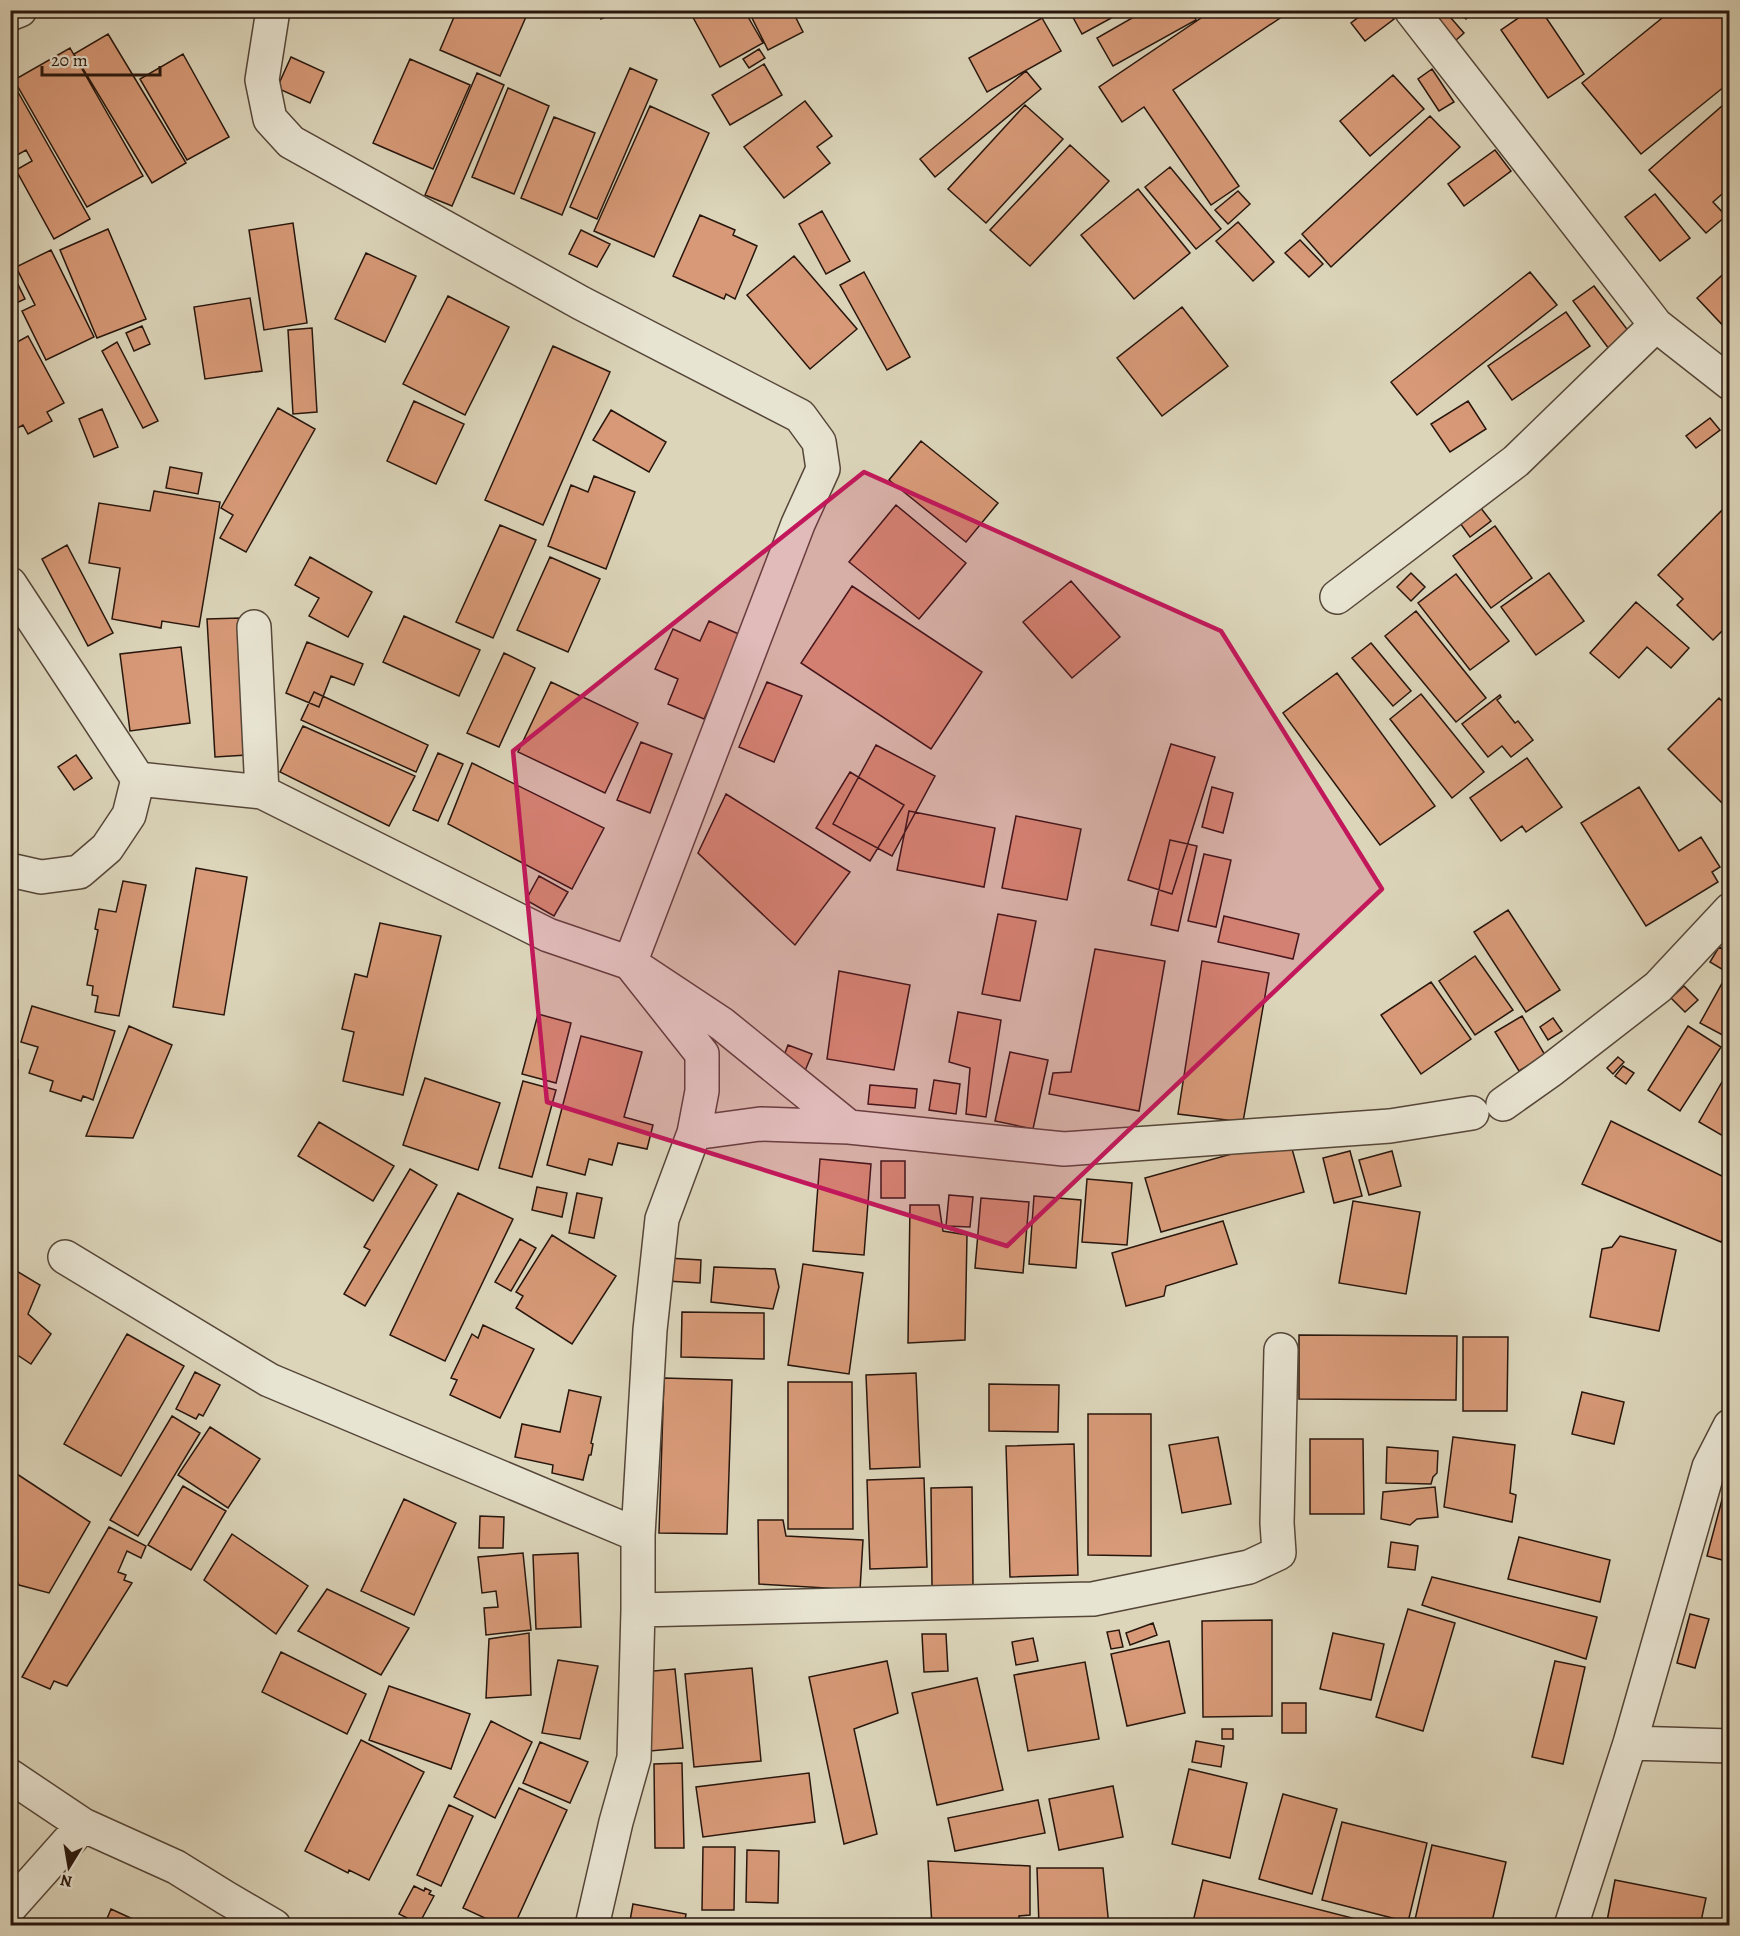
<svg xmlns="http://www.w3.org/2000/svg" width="1740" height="1936" viewBox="0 0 1740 1936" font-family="Alegreya,serif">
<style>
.building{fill:#d79977;stroke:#28160d;stroke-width:1.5}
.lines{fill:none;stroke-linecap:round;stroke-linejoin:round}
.minor-casing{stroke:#554638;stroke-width:36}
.minor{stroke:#e8e4d2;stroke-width:33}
.marked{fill:#c2185b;fill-opacity:0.2;stroke:#c2185b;stroke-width:4.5;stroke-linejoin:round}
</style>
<rect width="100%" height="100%" fill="#dcd5ba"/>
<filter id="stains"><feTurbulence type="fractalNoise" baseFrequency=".00333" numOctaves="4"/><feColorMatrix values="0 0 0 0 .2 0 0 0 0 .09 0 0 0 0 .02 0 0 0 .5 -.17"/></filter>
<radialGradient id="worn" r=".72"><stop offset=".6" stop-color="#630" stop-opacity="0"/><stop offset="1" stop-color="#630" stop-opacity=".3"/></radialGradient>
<!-- building -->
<path class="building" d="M457,10H529L500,76L440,50Z
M598,10H622L601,19Z
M689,10H744L763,43L720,67Z
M757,10H792L803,32L768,50L750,14Z
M1069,10H1126L1082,34Z
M1146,10H1191L1196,20L1113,66L1097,38Z
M1213,10H1292L1173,90L1239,186L1211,205L1144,107L1122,122L1099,87Z
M1368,10H1388L1394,19L1365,41L1351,23Z
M1431,10H1444L1464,33L1455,41Z
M1456,10H1474L1466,19Z
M1530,10H1541L1584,74L1548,98L1501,30Z
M1672,10H1730V82L1641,154L1582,83Z
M1042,18L1061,51L987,92L969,58Z
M108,34L186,163L152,183L74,54Z
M70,48L143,176L87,207L14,80Z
M759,49L765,58L749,68L743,59Z
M183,54L229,137L187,160L140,79Z
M291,57L324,72L310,103L277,88Z
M410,59L470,85L433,169L373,143Z
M764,64L782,95L730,125L712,95Z
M630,68L657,80L597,219L570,207Z
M1432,69L1454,102L1439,111L1418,79Z
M1026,71L1041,89L935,177L920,159Z
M477,73L504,85L452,206L425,195Z
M1393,75L1424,109L1370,156L1340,121Z
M10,78L90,219L54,239L16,170L32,161L26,150L10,159Z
M508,88L549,106L514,194L472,177Z
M1730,99V187L1713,202L1726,216L1706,233L1649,170Z
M805,101L832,136L817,147L830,163L784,198L744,147Z
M1025,105L1063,139L986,223L948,189Z
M650,106L709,133L654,257L594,231Z
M1430,116L1460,147L1331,267L1302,234Z
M554,117L595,133L562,215L521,198Z
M1070,145L1109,181L1030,266L990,230Z
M1495,150L1511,171L1464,206L1448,184Z
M1170,167L1221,229L1196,249L1145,187Z
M1138,189L1190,253L1134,299L1081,235Z
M1238,191L1250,204L1228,224L1215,210Z
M1655,194L1690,238L1660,261L1625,217Z
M822,211L850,261L826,274L799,224Z
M700,215L735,230L733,235L757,246L735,299L726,294L724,299L673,276Z
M1238,222L1274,262L1253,281L1216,241Z
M293,223L307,323L264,330L249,230Z
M108,229L146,319L97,338L60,250Z
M581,230L610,244L597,267L569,254Z
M1300,240L1323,264L1309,277L1285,253Z
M51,250L94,337L46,360L22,311L35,305L16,267Z
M366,253L416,276L385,342L335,319Z
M794,256L857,329L810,369L747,295Z
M10,268L25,299L10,306Z
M1730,268V333L1697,298Z
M864,272L910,357L887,370L840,285Z
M1530,272L1557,305L1417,415L1391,382Z
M1594,286L1633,337L1612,353L1573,301Z
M448,296L509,327L465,415L403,384Z
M250,298L262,371L205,379L194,307Z
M1182,307L1228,366L1162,416L1117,358Z
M1566,312L1590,346L1512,400L1488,366Z
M142,326L150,344L134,351L126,333Z
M312,328L317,412L293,414L288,330Z
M28,336L64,403L47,412L52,421L28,434L23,425L10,432V346Z
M117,342L158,421L143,428L102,351Z
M553,346L610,372L543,525L485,500Z
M414,401L464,424L436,484L387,461Z
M1468,401L1486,429L1450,452L1431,424Z
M278,408L315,429L246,552L220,538L233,515L221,508Z
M102,409L118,447L94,457L79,419Z
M611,410L666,442L649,472L593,440Z
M1710,418L1720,430L1696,448L1686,436Z
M921,441L998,503L966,542L889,480Z
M170,467L202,473L198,494L166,488Z
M594,476L635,492L606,569L548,546L571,485L588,492Z
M154,491L220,502L199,627L162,621L161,628L112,619L120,568L89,563L99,503L150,511Z
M1730,502V623L1713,640L1677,605L1683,599L1658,575Z
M896,505L966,563L919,619L849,562Z
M1480,507L1491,521L1470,537L1460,523Z
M500,525L536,540L493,638L456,622Z
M1495,526L1532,578L1491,608L1453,556Z
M67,545L113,633L88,646L42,559Z
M310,557L372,592L348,637L309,616L319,598L295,585Z
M550,557L600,579L568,652L517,630Z
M1411,573L1425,587L1411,601L1397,587Z
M1549,573L1584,621L1536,655L1501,607Z
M1456,574L1509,641L1470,670L1418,603Z
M1071,581L1120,637L1072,678L1023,622Z
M852,586L982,672L931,749L801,663Z
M1636,602L1689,648L1671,668L1647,647L1619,678L1590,653Z
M1416,611L1486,698L1456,722L1385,636Z
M404,616L480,650L459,696L383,662Z
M240,618L247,755L215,757L207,619Z
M709,621L741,635L704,719L668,704L678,679L655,669L673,629L700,641Z
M307,642L363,664L354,685L331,676L319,707L286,693Z
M1371,643L1411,691L1393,706L1352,658Z
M181,647L190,723L130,731L120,654Z
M504,653L535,668L499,747L467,733Z
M1337,673L1435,806L1380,845L1283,713Z
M551,682L638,723L605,793L518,752Z
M767,682L802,696L774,762L739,747Z
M314,692L428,745L416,772L301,720Z
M1421,694L1484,772L1452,798L1390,719Z
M1500,695L1501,697L1497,700L1515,723L1518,721L1533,740L1511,757L1502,746L1488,757L1462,724Z
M1719,698L1730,709V811L1668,749Z
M303,726L415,776L389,826L280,772Z
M641,742L672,754L650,813L617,800Z
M1171,744L1215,757L1172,894L1128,880Z
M876,745L935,776L892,856L833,824Z
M438,753L463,764L438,821L413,810Z
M76,755L92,778L74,790L58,767Z
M1527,758L1562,807L1526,832L1522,826L1501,841L1470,798Z
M472,763L604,828L572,889L448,824Z
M850,772L904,805L870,861L816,828Z
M1212,787L1233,793L1223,833L1202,827Z
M1639,787L1679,851L1701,837L1720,867L1712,872L1718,882L1646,926L1581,823Z
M726,794L850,872L795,945L698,853Z
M909,811L995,828L984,887L897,870Z
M1016,816L1081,829L1067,900L1002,888Z
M1170,840L1197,846L1178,931L1151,925Z
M1204,854L1231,860L1216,927L1188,921Z
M196,868L247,877L224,1015L173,1007Z
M539,876L568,892L554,916L526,900Z
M123,881L146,885L119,1016L95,1012L98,996L92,995L93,986L87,985L98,930L95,929L99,909L116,912Z
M1508,910L1560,990L1526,1012L1474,932Z
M998,914L1036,921L1020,1001L982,994Z
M1224,916L1299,934L1293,959L1218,942Z
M380,923L441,936L403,1095L343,1081L354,1032L342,1029L355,974L367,977Z
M1719,947L1730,953V974L1710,962Z
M1095,949L1165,961L1139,1111L1049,1094L1053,1073L1071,1072Z
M1475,956L1513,1010L1475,1035L1439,981Z
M1202,961L1269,973L1243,1122L1178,1114Z
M839,971L910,985L894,1070L827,1059Z
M1725,978L1730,980V1039L1700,1023Z
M1431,982L1471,1039L1421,1074L1381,1015Z
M1684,986L1698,1000L1685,1012L1671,998Z
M10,997H16L15,1051H10Z
M32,1006L115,1031L93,1100L83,1096L81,1101L50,1091L53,1081L29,1073L38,1047L21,1042Z
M958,1012L1001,1020L986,1117L966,1114L970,1068L949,1062Z
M538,1014L571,1023L556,1083L522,1074Z
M1522,1016L1545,1055L1519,1071L1495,1032Z
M1553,1018L1562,1031L1548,1040L1540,1027Z
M129,1026L172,1045L133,1138L86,1136Z
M1688,1026L1721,1047L1680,1111L1648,1090Z
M581,1036L642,1052L624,1117L653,1125L647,1149L618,1143L612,1165L589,1159L585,1175L547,1165Z
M788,1045L812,1054L802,1078L779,1069Z
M1010,1052L1048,1060L1033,1129L995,1121Z
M1618,1057L1624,1062L1613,1074L1607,1068Z
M10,1060H18L15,1145H10Z
M1623,1066L1634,1073L1626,1084L1615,1076Z
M1730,1068V1140L1699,1122Z
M425,1078L500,1103L478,1170L403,1145Z
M934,1080L960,1084L956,1114L929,1110Z
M523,1081L556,1090L532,1177L499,1168Z
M870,1085L917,1089L915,1108L868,1104Z
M1611,1121L1730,1180V1228L1721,1242L1582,1184Z
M319,1122L394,1166L373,1201L298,1156Z
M1289,1138L1304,1192L1161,1232L1145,1178Z
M1350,1151L1362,1196L1334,1203L1323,1158Z
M1392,1151L1401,1186L1369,1195L1359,1160Z
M820,1159L871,1164L864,1255L813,1251Z
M881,1161H905V1198H881Z
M410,1169L437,1185L365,1306L344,1294L370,1250L364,1247Z
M1087,1179L1132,1183L1127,1245L1082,1242Z
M537,1187L567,1193L562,1217L532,1210Z
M458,1193L513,1219L445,1361L390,1335Z
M577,1193L602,1198L594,1238L569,1233Z
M949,1195L973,1197L970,1227L946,1226Z
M1034,1196L1081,1200L1076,1268L1029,1264Z
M981,1198L1029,1202L1023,1273L975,1268Z
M1353,1201L1420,1212L1406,1294L1339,1283Z
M910,1205H939L943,1231L967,1235L965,1340L908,1343Z
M1223,1221L1237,1264L1166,1286L1164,1296L1126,1306L1112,1253Z
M552,1235L616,1276L572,1344L516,1308L523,1296L516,1292Z
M1620,1236L1676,1250L1659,1331L1590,1317L1602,1249L1612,1247Z
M520,1239L536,1248L511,1291L495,1282Z
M668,1258L701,1260L700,1283L667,1281Z
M803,1264L863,1273L849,1374L788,1365Z
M714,1267L775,1269L779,1287L773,1309L711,1302Z
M15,1270L40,1285L28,1314L51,1334L31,1364L10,1350V1277Z
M682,1312L764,1313V1359L681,1357Z
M483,1325L534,1349L500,1418L450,1395L457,1380L451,1378L472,1334L478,1338Z
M127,1334L184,1366L121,1476L64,1444Z
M1299,1335L1457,1336L1456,1400L1299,1399Z
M1463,1337H1508L1507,1411H1463Z
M195,1372L220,1385L203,1416L199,1414L196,1419L176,1409Z
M916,1373L920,1467L870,1469L866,1375Z
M664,1378L732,1380L727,1534L659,1533Z
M788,1382H852L853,1529H788Z
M989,1384L1059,1385L1058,1432L989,1431Z
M569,1390L601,1397L591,1443L593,1444L591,1455H589L583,1480L552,1473L553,1465L515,1457L522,1424L560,1432Z
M1582,1392L1624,1402L1614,1444L1572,1434Z
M1088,1414H1151V1556L1088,1555Z
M172,1416L200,1433L138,1536L110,1520Z
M210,1427L260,1459L228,1508L178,1475Z
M1218,1437L1231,1504L1182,1513L1169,1445Z
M1453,1437L1515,1445L1510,1493L1516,1495L1512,1522L1444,1507Z
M1310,1439H1363L1364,1514H1310Z
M1074,1444L1078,1575L1010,1577L1006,1446Z
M1387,1447L1438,1451L1437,1473L1433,1477L1431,1484L1386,1483Z
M17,1474L90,1522L49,1593L19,1585L10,1567L12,1552L10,1551V1485Z
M924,1478L927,1567L870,1569L867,1480Z
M183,1486L226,1511L191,1570L148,1545Z
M972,1487L973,1586H932L931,1488Z
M1435,1487L1438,1517L1417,1519L1410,1525L1381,1519L1383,1492Z
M1723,1496L1730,1498V1562L1707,1556Z
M404,1499L456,1523L414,1615L361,1591Z
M480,1516L504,1517L503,1548H479Z
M758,1520H783L786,1536L863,1540L860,1590L759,1584Z
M109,1527L146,1546L141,1558L127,1551L118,1572L126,1575L124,1580L132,1583L67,1686L54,1681L50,1689L22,1677Z
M232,1534L308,1586L276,1634L204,1580Z
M1519,1537L1610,1560L1600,1602L1508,1579Z
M1391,1542L1418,1546L1415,1570L1388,1567Z
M523,1553L531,1630L486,1635L484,1608L498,1607L496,1591L482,1593L478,1557Z
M578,1553L581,1627L536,1629L533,1555Z
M1432,1577L1597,1617L1586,1659L1422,1605Z
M327,1589L409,1628L381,1675L298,1631Z
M1408,1609L1455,1623L1423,1731L1376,1717Z
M1690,1614L1709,1619L1695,1668L1677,1663Z
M1272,1620V1716L1203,1717L1202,1621Z
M1153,1623L1157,1635L1130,1645L1126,1633Z
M1119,1630L1123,1647L1111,1649L1107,1632Z
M529,1633L531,1695L486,1698L489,1639Z
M1333,1633L1384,1644L1371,1700L1320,1689Z
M922,1634H946L948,1671L924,1672Z
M1033,1638L1038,1661L1016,1665L1012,1642Z
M1169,1641L1185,1713L1127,1726L1111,1654Z
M281,1652L366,1694L347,1734L262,1692Z
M558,1660L598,1666L580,1739L542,1733Z
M887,1661L898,1713L854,1729L877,1834L844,1844L809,1677Z
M1555,1661L1585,1667L1563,1764L1532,1757Z
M1085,1662L1099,1739L1028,1751L1014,1675Z
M752,1668L761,1761L694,1767L685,1674Z
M675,1669L683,1748L650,1751L643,1672Z
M977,1678L1003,1790L937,1805L912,1693Z
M389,1686L470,1714L451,1769L369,1740Z
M1282,1703H1306V1733H1282Z
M491,1721L532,1742L495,1818L454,1797Z
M1222,1729H1233V1739H1222Z
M361,1740L424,1772L369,1880L349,1870L348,1873L305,1851Z
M1196,1741L1224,1746L1221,1767L1192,1762Z
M540,1742L588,1762L570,1803L523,1783Z
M682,1763L684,1848H655L654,1764Z
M1189,1769L1247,1783L1230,1858L1172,1844Z
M809,1773L815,1822L703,1837L696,1787Z
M1113,1786L1123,1837L1059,1850L1049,1799Z
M519,1788L567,1810L514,1926H502L463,1908Z
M1283,1794L1337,1809L1312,1894L1259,1879Z
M1038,1800L1045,1833L955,1851L948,1818Z
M449,1805L473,1816L441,1886L417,1875Z
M1342,1822L1427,1843L1408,1922L1322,1900Z
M1432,1845L1506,1862L1491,1926L1414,1924Z
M703,1847H735L734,1910H702Z
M747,1850L779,1851L778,1903L746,1902Z
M928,1861L1030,1866V1915L1019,1916V1926H932Z
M1037,1868H1103L1109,1926H1039Z
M1203,1880L1360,1920L1359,1926H1192Z
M1615,1880L1706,1898L1700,1926H1606Z
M414,1886L424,1891L425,1888L431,1891L429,1894L434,1896L419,1924L399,1914Z
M633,1904L686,1914L684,1926H629Z
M111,1909L148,1926H104Z
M1372,1921L1389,1926H1371Z"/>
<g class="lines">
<defs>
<path id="minor" d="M273,10L262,80L270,119L291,142L581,303L800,416L819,442L823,469L798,524L630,963L722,1024L849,1127L1064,1149L1390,1126L1472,1113
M1411,10L1656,325L1730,383
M10,14L20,10
M10,584L138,779L129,815L107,848L79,872L41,877L10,870
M1337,597L1516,461L1656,325
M254,627L262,792
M138,779L262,792L548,935L630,963L702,1054V1091L694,1133L662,1219L650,1330L638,1535V1610L634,1758L616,1822L592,1926
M1503,1104L1551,1070L1658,987L1730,910
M694,1133L760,1124L849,1127
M65,1257L269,1380L638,1535
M638,1610L1093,1599L1249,1567L1279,1553L1277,1523L1281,1350
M1630,1743L1730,1746
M10,1776L83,1825L176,1867L226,1898L274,1926
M10,1907L83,1825
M1571,1926L1630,1743L1709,1467L1730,1426"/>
</defs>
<!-- minor casing -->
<use href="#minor" class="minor-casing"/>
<!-- minor -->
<use href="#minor" class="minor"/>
</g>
<!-- marked area -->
<path class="marked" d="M864,472L1221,631L1382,889L1007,1246L547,1102L513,751Z"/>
<!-- margin -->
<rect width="1740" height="1936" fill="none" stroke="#dcd5ba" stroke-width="36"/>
<rect x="12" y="12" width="1716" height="1912" fill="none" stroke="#28160d" stroke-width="3"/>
<rect x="18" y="18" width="1704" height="1900" fill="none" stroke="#28160d" stroke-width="1.5"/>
<!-- north arrow -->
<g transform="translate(69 1867) rotate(191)" stroke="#e8e4d2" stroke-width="4.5" paint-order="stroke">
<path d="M0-4.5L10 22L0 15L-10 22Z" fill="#28160d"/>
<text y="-9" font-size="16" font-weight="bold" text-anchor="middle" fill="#28160d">N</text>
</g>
<!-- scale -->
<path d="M42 66v9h118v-9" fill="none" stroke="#28160d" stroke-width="3"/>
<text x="51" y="66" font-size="18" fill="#28160d" stroke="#e8e4d2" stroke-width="4.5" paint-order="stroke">20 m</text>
<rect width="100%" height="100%" filter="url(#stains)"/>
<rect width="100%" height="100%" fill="url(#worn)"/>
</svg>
